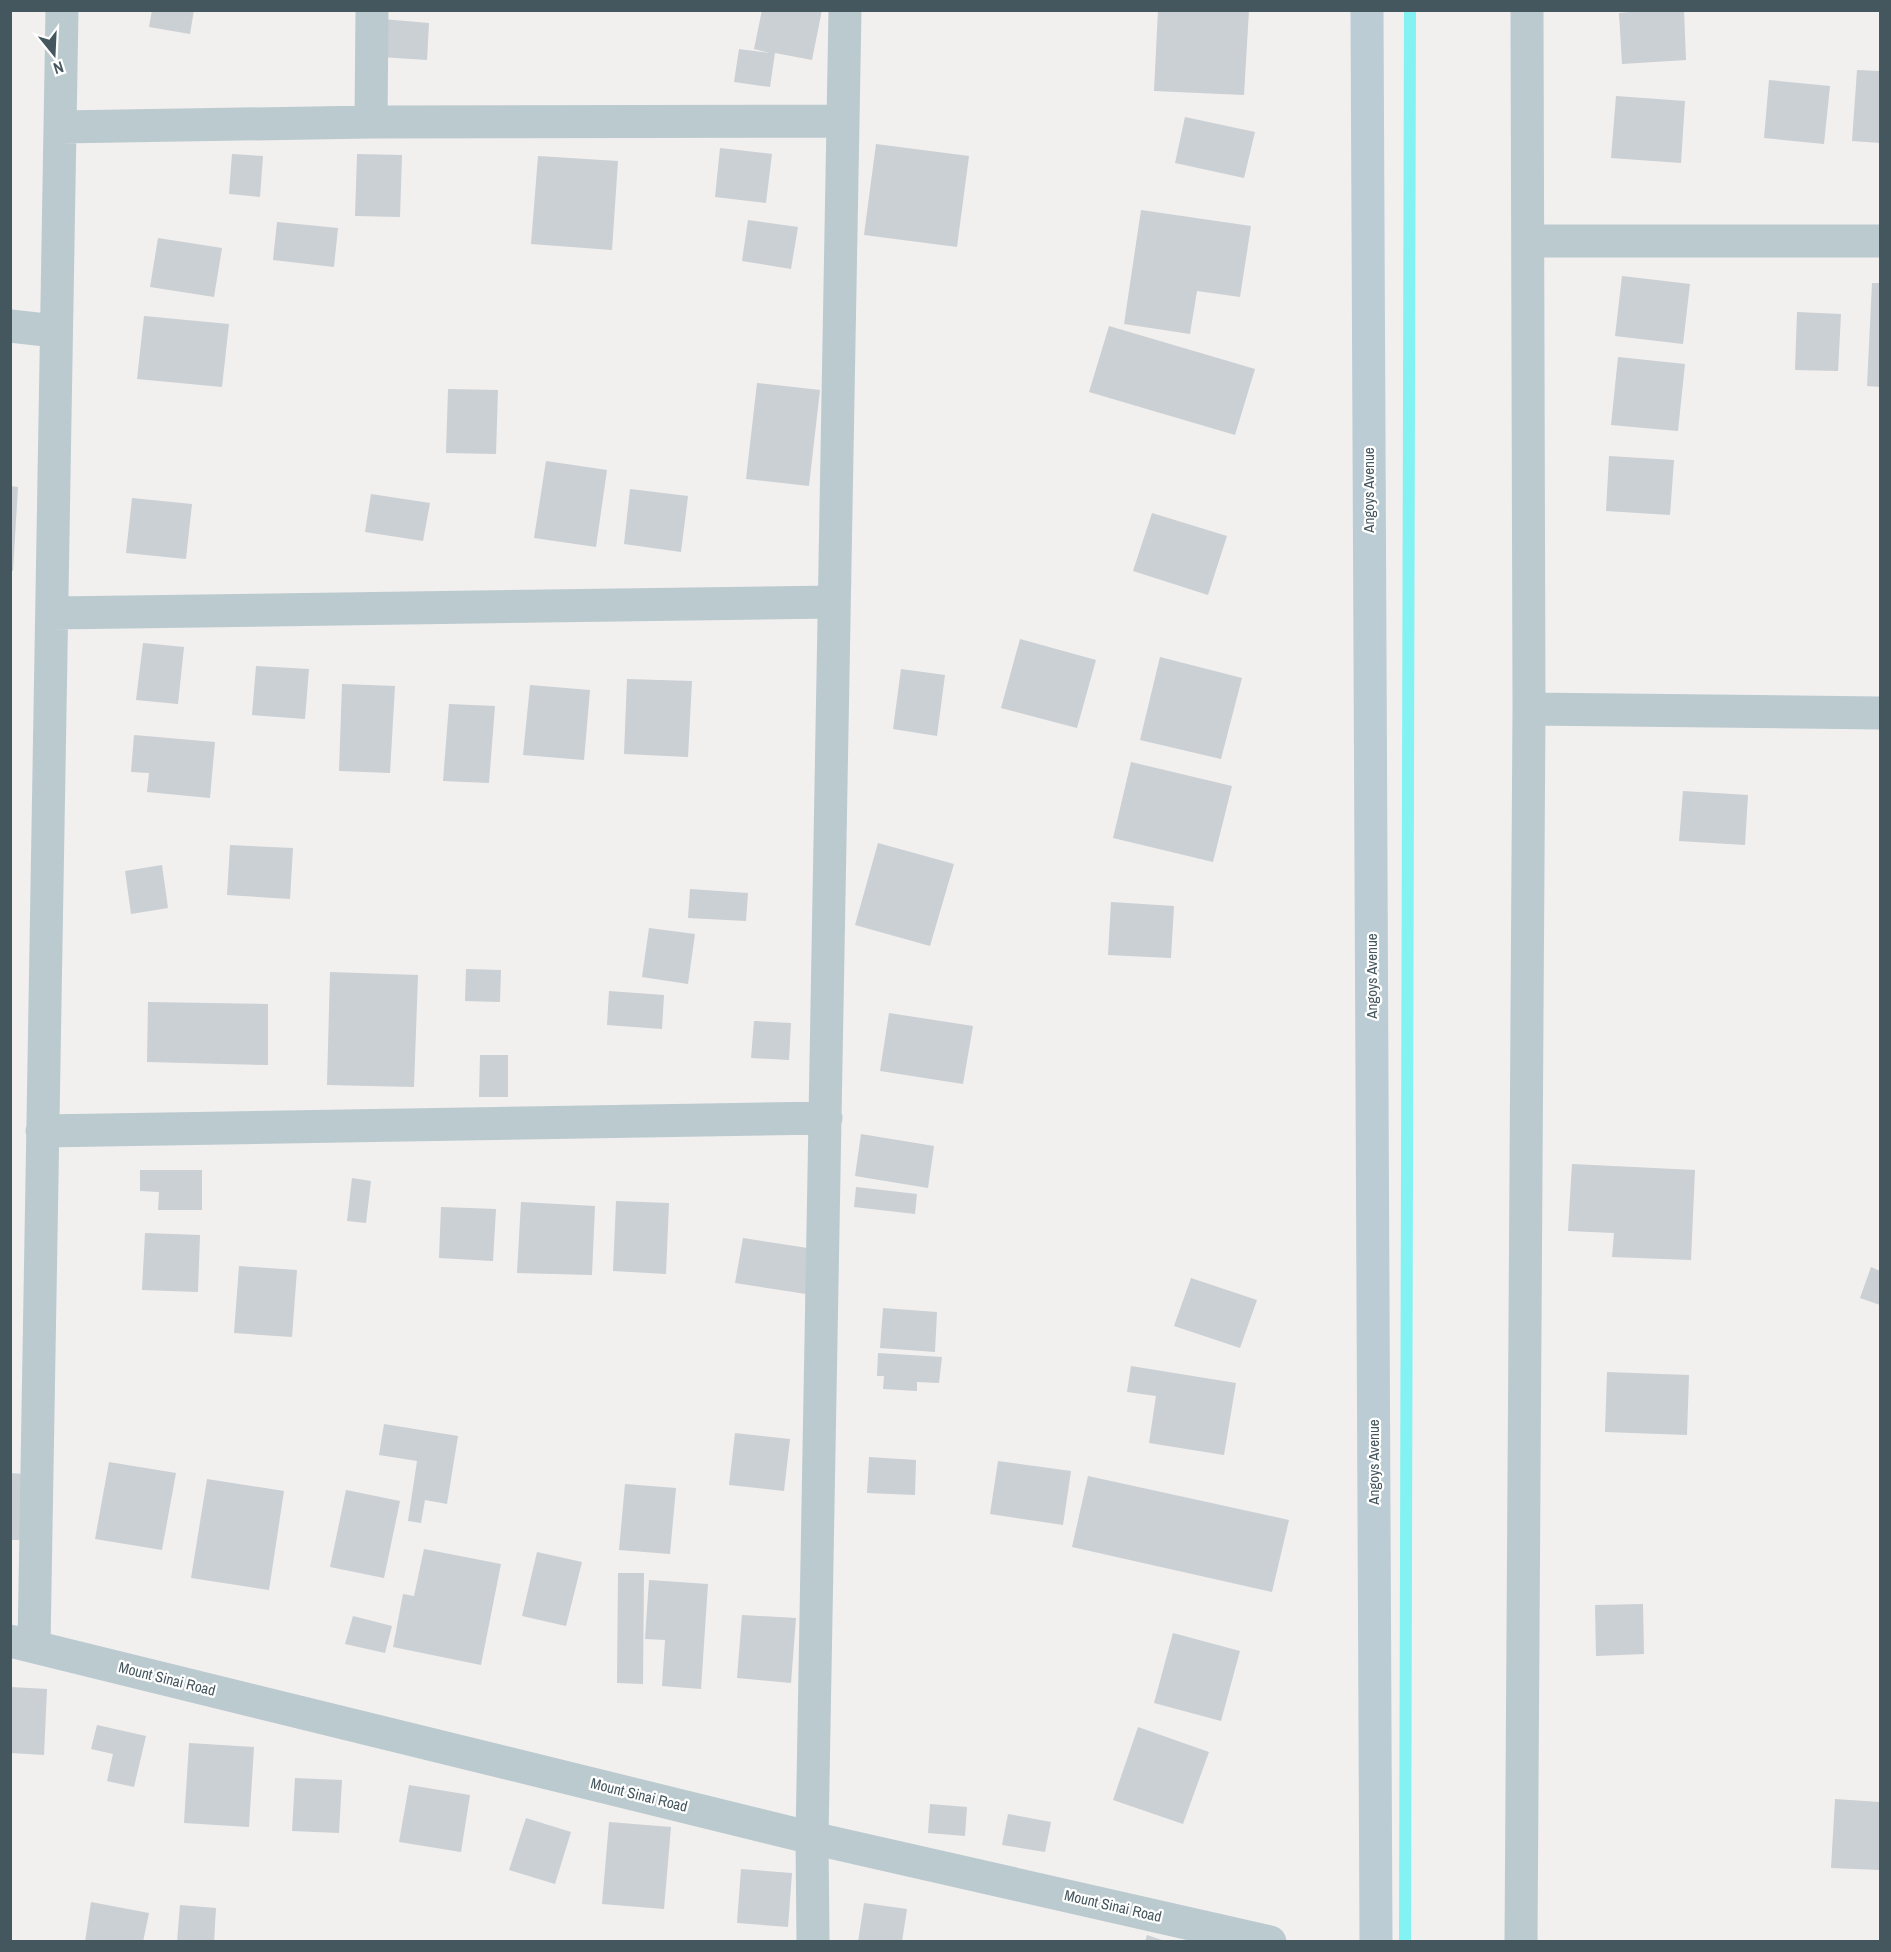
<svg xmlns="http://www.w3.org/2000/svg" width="1891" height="1952" viewBox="0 0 1891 1952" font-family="'Archivo Narrow',sans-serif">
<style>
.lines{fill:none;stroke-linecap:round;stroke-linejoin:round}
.stream{stroke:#83f2f3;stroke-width:12}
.building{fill:#cad0d4}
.street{stroke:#bbcacf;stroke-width:33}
.secondary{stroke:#bbccd4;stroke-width:33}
.labels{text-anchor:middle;stroke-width:4.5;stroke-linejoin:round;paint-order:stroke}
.street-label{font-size:15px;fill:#45575e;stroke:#fff}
</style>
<rect width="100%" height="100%" fill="#f2efef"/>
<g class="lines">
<!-- stream -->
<path class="stream" d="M1405,1942L1410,10"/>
</g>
<!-- building -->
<path class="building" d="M152,10H194L190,34L149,27Z
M762,10H822L812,60L775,53L770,87L734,82L739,49L770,53L754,49Z
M1158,10H1249L1244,95L1154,91Z
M1653,10H1684L1686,60L1622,64L1619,13Z
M382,19L429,23L427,60L380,57Z
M1857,70L1880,71V143L1852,141Z
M1769,80L1830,86L1824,144L1764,138Z
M1616,96L1685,101L1681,163L1611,158Z
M1185,117L1255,132L1244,178L1175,163Z
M876,144L969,156L957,247L864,235Z
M720,148L772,154L766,203L715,197Z
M232,154L263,156L260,197L229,194Z
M357,154L402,155L400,217L355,216Z
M538,156L618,161L612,250L531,244Z
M1141,210L1251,226L1240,297L1197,291L1190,334L1124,324Z
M748,220L798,227L791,269L742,261Z
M277,222L338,228L334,267L273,260Z
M158,238L222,248L214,297L150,287Z
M1622,276L1690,284L1683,344L1615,336Z
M1872,283H1880V387L1867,386Z
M1797,312L1841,314L1838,371L1795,370Z
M144,316L229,324L222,387L137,379Z
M1109,326L1255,369L1235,435L1089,392Z
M1618,357L1685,364L1678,431L1611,425Z
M757,383L820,390L809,486L746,479Z
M448,389L498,390L496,454L446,453Z
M1609,456L1674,460L1670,515L1606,511Z
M546,461L607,470L596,547L534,538Z
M10,486L18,487L13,571H10Z
M630,489L688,496L681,552L624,544Z
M371,494L430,503L423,541L365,532Z
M132,498L192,504L186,559L126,553Z
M1152,513L1227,536L1208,595L1133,571Z
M1020,639L1096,660L1077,728L1001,708Z
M143,643L184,647L178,704L136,700Z
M1160,657L1242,678L1221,759L1140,740Z
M256,666L309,669L305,719L252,715Z
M901,669L945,675L937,736L893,729Z
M627,679L692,681L688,757L624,754Z
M342,684L395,686L390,773L339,771Z
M530,685L590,690L584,760L523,755Z
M449,704L495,706L489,783L443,781Z
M134,735L215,742L210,798L147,792L149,773L131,772Z
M1131,762L1232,786L1213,862L1113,838Z
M1683,791L1748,795L1745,845L1679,841Z
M878,843L954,864L930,946L855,925Z
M230,845L293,848L290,899L227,895Z
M162,865L168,908L131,914L125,871Z
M690,889L748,893L746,921L688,918Z
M1111,902L1174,906L1171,958L1108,955Z
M649,928L695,934L688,984L642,977Z
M466,969L501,970L500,1002L465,1001Z
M330,972L418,975L414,1087L327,1085Z
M609,991L664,995L662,1029L607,1025Z
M148,1002L268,1004V1065L147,1062Z
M889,1013L973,1026L963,1084L880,1071Z
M754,1021L791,1023L789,1060L751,1058Z
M480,1055H508V1097H479Z
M861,1134L934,1146L928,1188L855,1176Z
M1572,1164L1695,1170L1691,1260L1612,1257L1614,1233L1568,1231Z
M140,1170H202V1210H158L159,1192L140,1191Z
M352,1178L371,1181L366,1223L347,1221Z
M856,1187L917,1194L915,1214L854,1207Z
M616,1201L669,1203L666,1274L613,1271Z
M521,1202L595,1206L592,1275L517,1273Z
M441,1207L496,1209L493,1261L439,1258Z
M145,1233L200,1235L198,1292L142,1290Z
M743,1238L814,1249L806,1294L735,1283Z
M239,1266L297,1270L292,1337L234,1333Z
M1871,1267L1880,1271V1305L1860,1298Z
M1191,1278L1257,1300L1240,1348L1174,1326Z
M883,1308L937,1312L935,1352L880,1348Z
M878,1353L942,1357L939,1383L917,1382V1391L883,1389L884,1376H877Z
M1131,1366L1236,1383L1224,1455L1149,1443L1156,1396L1127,1392Z
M1607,1372L1689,1375L1687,1435L1605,1432Z
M384,1424L458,1436L447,1504L425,1500L421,1523L408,1521L417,1461L379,1455Z
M735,1433L790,1439L784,1491L729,1485Z
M869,1457L916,1460L915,1495L867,1493Z
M998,1461L1071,1471L1063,1525L990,1514Z
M109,1462L176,1473L162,1550L95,1539Z
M10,1473L24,1474L20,1540H10Z
M1088,1476L1289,1520L1272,1592L1072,1547Z
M207,1479L284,1491L269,1590L191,1578Z
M625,1484L676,1488L670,1554L619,1550Z
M346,1490L400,1501L384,1578L330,1567Z
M424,1549L501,1564L481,1665L393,1647L403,1594L414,1596Z
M537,1552L582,1562L566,1626L522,1616Z
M618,1573H644L643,1684L617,1683Z
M649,1580L708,1584L701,1689L662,1686L665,1640L645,1639Z
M1643,1604L1644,1654L1596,1656L1595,1605Z
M742,1615L796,1618L791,1683L737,1678Z
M353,1616L392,1626L385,1653L345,1644Z
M1173,1633L1240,1651L1221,1721L1154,1703Z
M10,1687L47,1689L44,1755L10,1753Z
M97,1725L146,1736L134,1787L107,1781L113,1754L91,1749Z
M1138,1727L1209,1752L1183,1824L1113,1800Z
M189,1743L254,1747L249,1827L184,1823Z
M295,1778L342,1780L339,1833L292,1831Z
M409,1785L470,1795L461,1852L399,1842Z
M1835,1799L1880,1802V1870L1831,1868Z
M930,1804L967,1807L965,1836L928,1833Z
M1008,1814L1051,1822L1045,1852L1002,1845Z
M526,1818L571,1832L555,1884L509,1870Z
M609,1822L671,1827L664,1909L602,1904Z
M741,1869L792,1873L788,1927L737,1923Z
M91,1902L149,1913L143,1942H85Z
M864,1903L907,1909L902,1942H858Z
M180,1905L216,1908L214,1942H177Z
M1147,1935L1165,1941V1942H1145Z"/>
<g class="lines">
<!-- street -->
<path class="street" d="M371,122L372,10
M61,127L371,122L843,121
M1528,241H1880
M10,326L55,331
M53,613L834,602
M1529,709L1880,713
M42,1131L826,1118
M10,1641L812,1838L1270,1942
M34,1646L62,10
M813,1942L812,1838L845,10
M1521,1942L1529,709L1527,10"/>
<!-- secondary -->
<path class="secondary" d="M1367,10L1376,1942"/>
</g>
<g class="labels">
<!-- street labels -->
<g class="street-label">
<text transform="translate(1369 490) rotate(-90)" y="5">Angoys Avenue</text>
<text transform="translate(1372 976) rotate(-90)" y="5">Angoys Avenue</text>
<text transform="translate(1374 1462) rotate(-90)" y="5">Angoys Avenue</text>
<text transform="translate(167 1679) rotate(14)" y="5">Mount Sinai Road</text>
<text transform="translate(639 1795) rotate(14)" y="5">Mount Sinai Road</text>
<text transform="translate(1113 1906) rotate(13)" y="5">Mount Sinai Road</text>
</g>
</g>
<!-- border -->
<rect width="1891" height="1952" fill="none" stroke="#45575e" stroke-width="24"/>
<!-- north arrow -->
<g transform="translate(54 54) rotate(162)" stroke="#ffffff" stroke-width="4.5" paint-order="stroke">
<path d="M0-4.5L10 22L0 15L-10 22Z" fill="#45575e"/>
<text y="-9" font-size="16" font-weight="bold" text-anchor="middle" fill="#45575e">N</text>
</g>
</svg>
